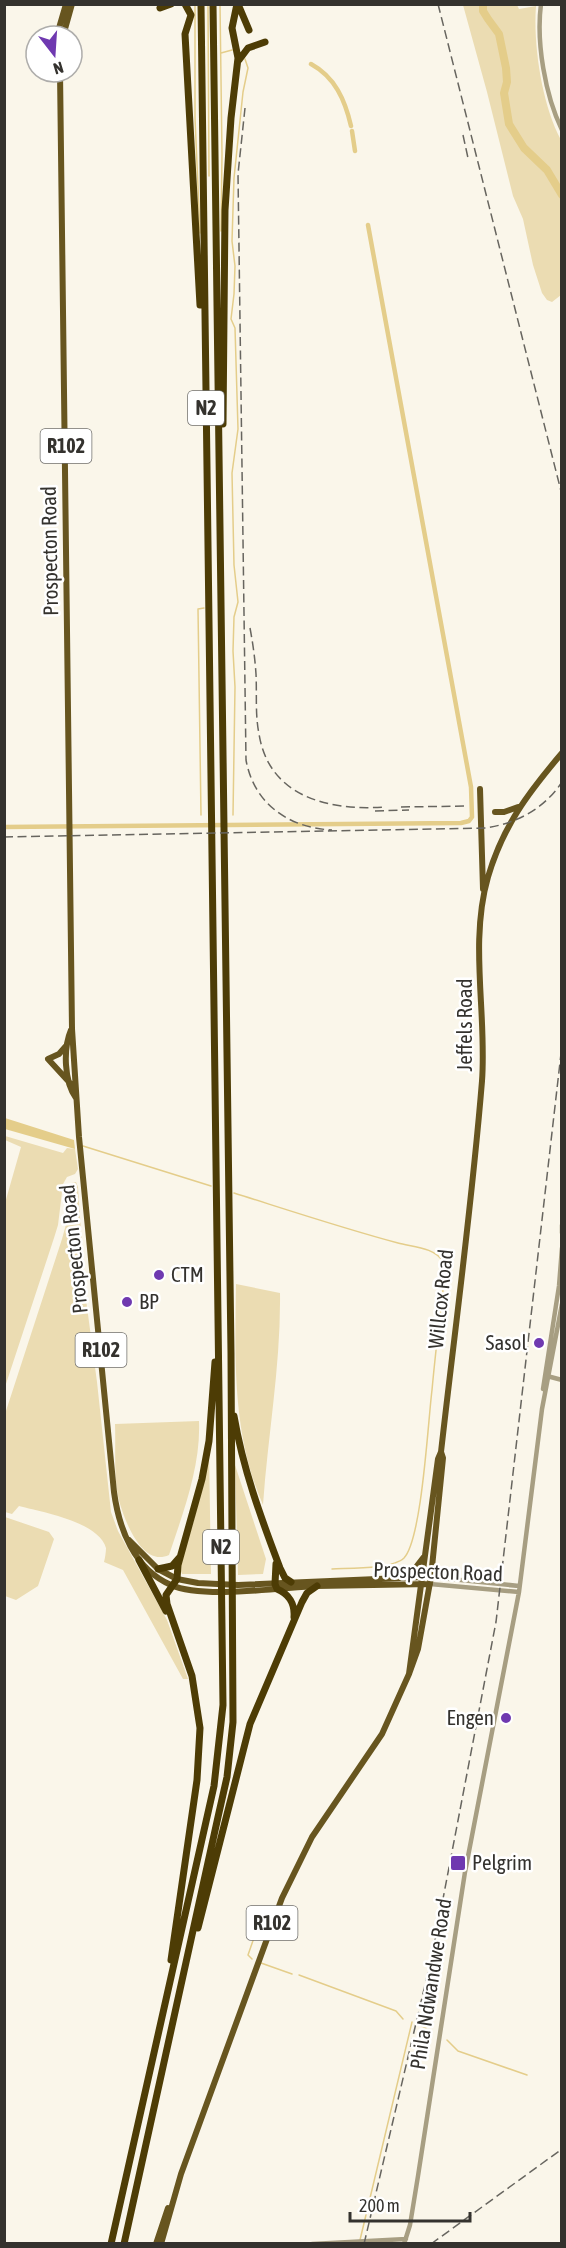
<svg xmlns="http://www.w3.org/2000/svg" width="566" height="2248" viewBox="0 0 566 2248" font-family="'Asap Condensed',sans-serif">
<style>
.green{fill:#ebdcb2}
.water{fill:#e4cd8a}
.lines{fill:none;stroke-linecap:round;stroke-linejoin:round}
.stream{stroke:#e4cd8a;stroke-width:1.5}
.canal{stroke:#e4cd8a;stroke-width:4.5}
.river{stroke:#e4cd8a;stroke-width:8}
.minor{stroke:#a79e82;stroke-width:4.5}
.major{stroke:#67551f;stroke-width:6}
.highway{stroke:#4d3c05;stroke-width:7}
.rail{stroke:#67655f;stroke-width:1.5;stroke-dasharray:9 4.5;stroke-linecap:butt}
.poi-dot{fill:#6f39b0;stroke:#fff;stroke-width:2}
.labels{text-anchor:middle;stroke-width:5;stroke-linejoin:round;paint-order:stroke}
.shield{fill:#fff;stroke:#71706d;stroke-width:1.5}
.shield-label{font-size:20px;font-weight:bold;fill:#34322e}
.street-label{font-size:21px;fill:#34322e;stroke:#fff}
.poi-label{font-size:21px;fill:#34322e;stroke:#fff;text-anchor:start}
</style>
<rect width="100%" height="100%" fill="#faf6ea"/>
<!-- green -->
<path class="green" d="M463,5H517L519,9L536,6C533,45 542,105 561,140V295L552,302L547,300L542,293L533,265L523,219L513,196L487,92Z
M5,1136L63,1153L67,1148L75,1149L78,1169L75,1174L67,1177L63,1184L58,1225L54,1238L5,1387V1203L21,1147L5,1140Z
M76,1182L78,1187L85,1292L97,1382L111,1512L118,1531L167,1620L188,1679H183L123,1570L104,1562C105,1558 106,1552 106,1548C99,1522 42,1512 19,1506L12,1514L5,1512V1414L62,1239L68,1217L71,1186L72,1183Z
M236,1284L280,1293C281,1364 268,1434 263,1505C232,1434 235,1360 236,1284Z
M199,1421C201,1466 183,1513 169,1555C143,1567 126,1524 120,1504C113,1480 116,1450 115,1424Z
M209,1450L211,1574H182L178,1565C195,1528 201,1490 209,1450Z
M235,1465L266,1559L263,1574L238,1575Z
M5,1517L49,1532L54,1539L38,1586L16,1600L5,1596Z"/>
<!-- water -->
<path class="water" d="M5,1118L74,1140L75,1149L5,1129Z"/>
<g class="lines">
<!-- stream -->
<path class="stream" d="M195,4V118L200,233
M208,4L209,176
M220,4L222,154L221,231
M221,53L232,50
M201,815L198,609L204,608
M233,815L235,687L233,651L234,617L238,602L234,565L232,473L238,429L235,328L231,319L234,294L235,266L232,241L234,178L243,92L248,68L245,59
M83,1146L211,1186
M234,1193C288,1210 342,1228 398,1243C412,1247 435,1247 443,1262V1290C439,1323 435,1357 432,1390C428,1421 422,1539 404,1558C393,1569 348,1568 332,1569
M252,1959L248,1955L256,1932
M261,1963L292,1974
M299,1975L396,2011L403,2019
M420,2025L426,2028
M447,2040L458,2051L527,2075
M360,2240L412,2022"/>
<!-- canal -->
<path class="canal" d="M311,64C335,77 345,100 351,126
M352,131L355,151
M4,827L461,823L469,821L472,817L471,787L368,225"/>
<!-- river -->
<path class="river" d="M483,4V11L488,19L499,34L506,68L507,82L504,93L509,124L524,148L547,170L562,195"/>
<!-- minor -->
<path class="minor" d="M541,4C536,42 545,95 562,130
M562,1225V1233
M547,1376L562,1380
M543,1389L559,1286L562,1248
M431,1577L519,1586
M430,1584L519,1592
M312,2244L406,2239
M404,2244L410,2225L418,2176L465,1872L519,1592L542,1409L562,1304"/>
<!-- major -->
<path class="major" d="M62,35L65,29L72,4
M62,36L59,28L66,4
M60,72L72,1029L79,1137L114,1492C119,1529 134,1569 171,1585C202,1599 279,1588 316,1586C354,1585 392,1585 430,1584
M480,789L483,889
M495,812H504L518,807
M71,1030C63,1049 64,1081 76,1098
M66,1046L59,1054L48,1059L70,1083
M129,1540L158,1569L177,1579L198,1583L238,1585L424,1577
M402,1575L413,1571L423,1558
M409,1674L438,1459L441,1452C455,1328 472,1205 482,1081C487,1014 469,943 488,877C503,826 528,793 562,753
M156,2244L168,2208
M161,2244L181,2174L282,1898L312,1837L382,1734L409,1674L418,1649L431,1577L443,1458L441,1452"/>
<!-- highway -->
<path class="highway" d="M185,4L191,15L185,34L200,305
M238,4L249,30
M160,8L171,4
M239,60L248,48L265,42
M223,424L225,210L231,118L238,58L232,28L237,4
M234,1416C243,1469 261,1518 280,1568L285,1578L291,1582
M139,1560L166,1611
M276,1564L275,1584L277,1589C289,1594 295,1604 294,1617
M158,1569L172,1566L179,1558
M198,1928L250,1724L302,1602L307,1593L317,1586
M171,1960L197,1780L200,1728L192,1676L167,1604L166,1595L177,1579L178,1565L202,1479L209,1441L215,1362
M111,2244L214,1786L223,1705L201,4
M124,2244L218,1817L227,1777L233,1722L231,1353L213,4"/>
<!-- rail -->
<path class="rail" d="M438,4L562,495
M245,108L238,174L246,760C254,804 289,828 332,830
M463,135L468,158
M250,628C253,644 255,659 256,674C257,694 255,714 259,734C269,797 329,811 384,807
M401,807L467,806
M375,811L409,810
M4,837L486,828C517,823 544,809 562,782
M364,2244L433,1951L496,1622L562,1045
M431,2244L562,2149"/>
</g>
<!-- markers -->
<g class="poi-dot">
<circle cx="159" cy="1275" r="6"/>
<circle cx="127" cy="1302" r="6"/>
<circle cx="539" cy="1343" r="6"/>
<circle cx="506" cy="1718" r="6"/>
<rect x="450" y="1855" width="16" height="16" rx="3"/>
</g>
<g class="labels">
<!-- shield labels -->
<g class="shield">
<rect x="188" y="391" width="36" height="34" rx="4.5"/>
<rect x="40.5" y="429" width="51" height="34" rx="4.5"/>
<rect x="75.5" y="1333" width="51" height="34" rx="4.5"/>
<rect x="203" y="1530" width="36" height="34" rx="4.5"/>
<rect x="246.5" y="1906" width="51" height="34" rx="4.5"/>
</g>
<g class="shield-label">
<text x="206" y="415">N2</text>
<text x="66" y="453">R102</text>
<text x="101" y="1357">R102</text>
<text x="221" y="1554">N2</text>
<text x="272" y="1930">R102</text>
</g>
<!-- street labels -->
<g class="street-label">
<text transform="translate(50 551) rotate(-91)" y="7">Prospecton Road</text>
<text transform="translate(465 1025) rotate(-90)" y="7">Jeffels Road</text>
<text transform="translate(74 1249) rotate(-96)" y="7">Prospecton Road</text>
<text transform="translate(441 1299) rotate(-84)" y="7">Willcox Road</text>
<text transform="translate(438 1572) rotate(2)" y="7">Prospecton Road</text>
<text transform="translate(431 1984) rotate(-81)" y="7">Phila Ndwandwe Road</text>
</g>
<!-- poi labels -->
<g class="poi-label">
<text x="171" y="1282">CTM</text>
<text x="139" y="1309">BP</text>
<text x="527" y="1350" text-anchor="end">Sasol</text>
<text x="494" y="1725" text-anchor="end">Engen</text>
<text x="472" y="1870">Pelgrim</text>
</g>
</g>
<!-- border -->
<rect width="566" height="2248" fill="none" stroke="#34322e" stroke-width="12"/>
<!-- north arrow -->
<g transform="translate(54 54) rotate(163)"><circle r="28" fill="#ffffff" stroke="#aeadab" stroke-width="1.5"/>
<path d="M0-4.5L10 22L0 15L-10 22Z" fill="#6f39b0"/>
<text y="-9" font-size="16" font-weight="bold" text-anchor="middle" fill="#34322e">N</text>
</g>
<!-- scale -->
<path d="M350 2212v9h120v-9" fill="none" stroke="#34322e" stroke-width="3"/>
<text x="359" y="2212" font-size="18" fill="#34322e" stroke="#ffffff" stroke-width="4.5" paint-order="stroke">200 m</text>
</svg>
